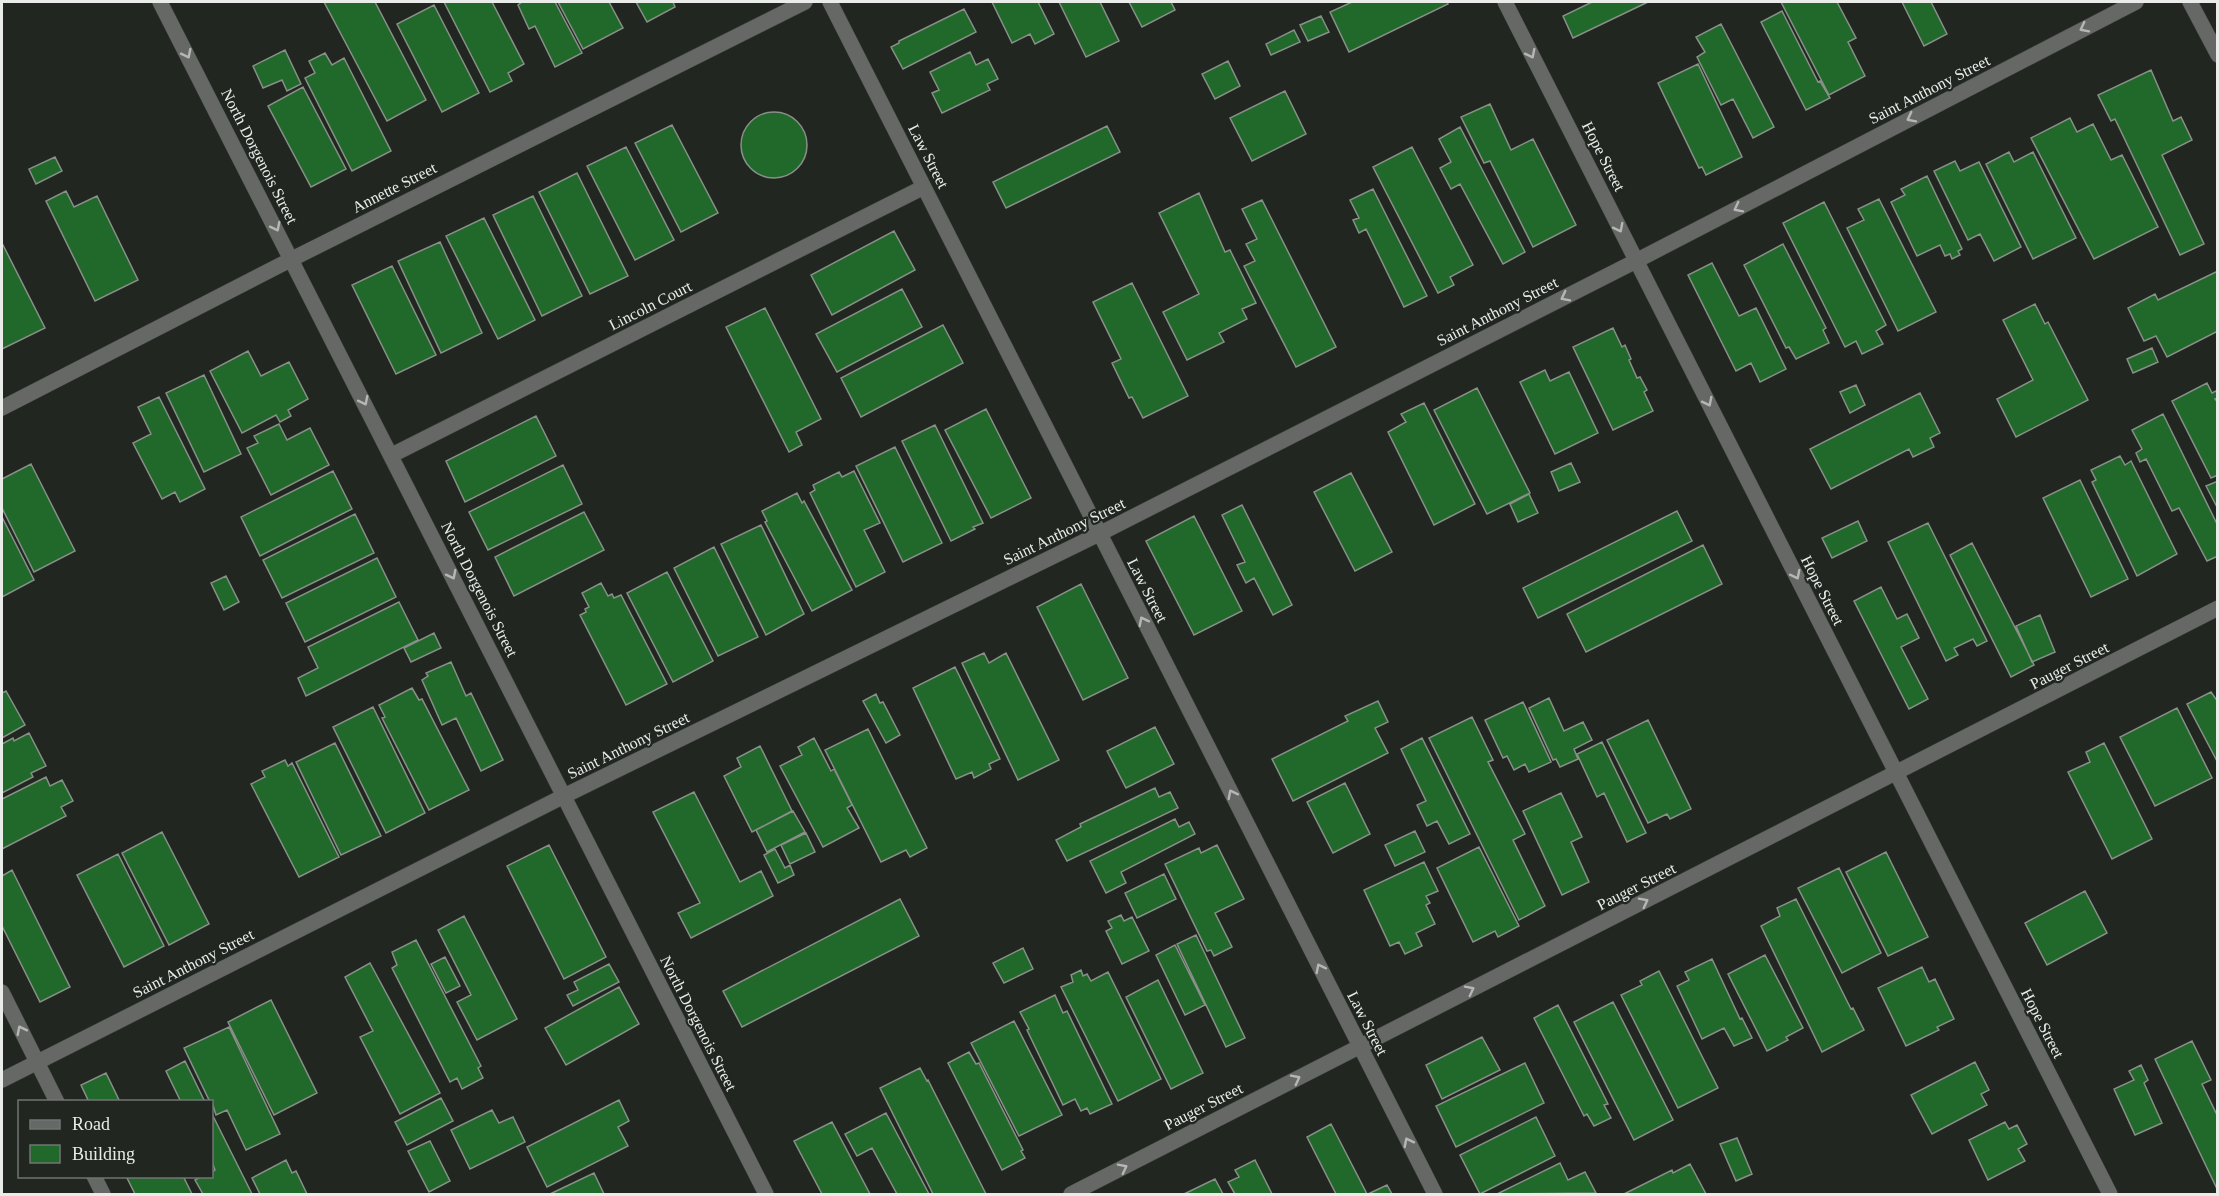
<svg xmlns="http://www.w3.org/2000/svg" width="2219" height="1196" viewBox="0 0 2219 1196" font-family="'Times New Roman',serif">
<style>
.building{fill:#21692a;stroke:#898f89;stroke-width:1.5}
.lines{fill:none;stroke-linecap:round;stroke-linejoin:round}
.minor-casing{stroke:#3d423d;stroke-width:16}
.minor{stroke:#666866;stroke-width:15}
.oneway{stroke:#b5b7b5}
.labels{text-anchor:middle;stroke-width:4.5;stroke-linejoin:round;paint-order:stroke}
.street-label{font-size:16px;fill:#e9ece9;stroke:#212621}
</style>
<rect width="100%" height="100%" fill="#212621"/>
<!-- building -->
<path class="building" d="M324,2H375L426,100L387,121Z
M444,2H492L524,64L508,73L512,81L490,92Z
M522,2H555L582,53L555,67L535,26L529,29L518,5Z
M558,2H609L623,28L583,49Z
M636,2H673L675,7L647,22Z
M992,2H1038L1054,34L1035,44L1030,34L1012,43Z
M1059,2H1100L1119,41L1086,57Z
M1129,2H1171L1175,10L1142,27Z
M1352,2H1447L1448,4L1349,52L1330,12Z
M1592,2H1648L1573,38L1563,16Z
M1781,2H1837L1856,38L1848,42L1865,76L1829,95Z
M1902,2H1931L1947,34L1924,46Z
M434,5L479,93L442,112L397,24Z
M964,9L976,32L903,69L891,47L899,43V41Z
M1782,11L1818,82L1820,81L1830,98L1806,110L1761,22Z
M1321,16L1329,32L1308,41L1300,25Z
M1721,24L1774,127L1753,138L1733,99L1721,105L1697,57L1705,52L1696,37Z
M1294,30L1300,42L1271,55L1266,44Z
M285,50L301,84L287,91L282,80L263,88L253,66Z
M970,52L976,65L988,59L998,79L987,84L990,90L942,113L932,93L939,90L930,72Z
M325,53L332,65L344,58L391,151L352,171L305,78L315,73L309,61Z
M1228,61L1240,86L1215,99L1202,74Z
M1698,64L1742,157L1706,175L1702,167L1699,168L1658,83Z
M2151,70L2173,121L2181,117L2192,140L2162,155L2204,244L2180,255L2115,119L2111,121L2098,95Z
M303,87L346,169L311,187L268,106Z
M1285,91L1306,134L1252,161L1230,118Z
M1490,104L1511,150L1533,139L1576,225L1533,247L1490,161L1484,163L1461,117Z
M741 145a33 33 0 1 1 66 0a33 33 0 1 1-66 0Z
M2070,118L2077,132L2093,124L2111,160L2122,155L2158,227L2094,259L2031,138Z
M672,125L718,213L681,232L635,143Z
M1107,126L1120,152L1006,208L993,182Z
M1460,127L1525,252L1503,264L1460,184L1451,189L1440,168L1451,162L1439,139Z
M626,147L674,240L635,260L587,166Z
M1412,147L1473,265L1450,277L1454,285L1438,293L1373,167Z
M2009,152L2014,162L2033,152L2076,238L2033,259L1986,164Z
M55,157L62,171L36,184L29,169Z
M1955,161L1960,171L1979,162L2021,247L1994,261L1980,234L1968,240L1934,171Z
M577,173L628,276L590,294L539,192Z
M1927,176L1962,249L1958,251L1960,255L1952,259L1950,254L1945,256L1940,245L1917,256L1891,202L1905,195L1901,189Z
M1373,189L1427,296L1404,307L1366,229L1359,233L1353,220L1359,218L1350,200Z
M66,191L74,207L97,196L138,280L95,301L46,201Z
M1199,193L1225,252L1230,250L1256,303L1242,309L1247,319L1219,333L1224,342L1187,360L1163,312L1199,294L1159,213Z
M533,196L582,296L542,316L493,215Z
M1879,199L1936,312L1898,331L1847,228L1864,220L1858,209Z
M1262,200L1336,347L1296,367L1244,266L1255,261L1246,244L1257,239L1242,209Z
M1824,202L1886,325L1876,331L1883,344L1862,354L1856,341L1845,347L1783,223Z
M484,218L535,320L498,339L446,236Z
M894,231L915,270L832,315L811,275Z
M440,242L482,333L441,353L398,261Z
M2,243L45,328L2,349Z
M1783,244L1826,328L1823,330L1829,343L1796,359L1789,347L1786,348L1744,265Z
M1712,263L1739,316L1756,308L1786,369L1760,382L1751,363L1736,371L1688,275Z
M392,266L436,355L396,374L352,285Z
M2218,271V331L2167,357L2156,336L2144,341L2128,308L2155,294L2158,300Z
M1132,283L1188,396L1143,418L1132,397L1129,398L1112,363L1121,359L1093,302Z
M902,289L922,327L837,372L816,334Z
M2035,304L2045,324L2048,322L2088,400L2016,437L1997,399L2033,380L2003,320Z
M765,308L821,419L796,432L802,445L789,452L726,327Z
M943,325L963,363L861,417L841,378Z
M1613,328L1622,347L1625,345L1631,359L1629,360L1637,378L1640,377L1647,390L1644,392L1653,411L1613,430L1573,347Z
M2152,348L2158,362L2133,373L2127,359Z
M248,351L261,376L289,362L308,399L288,410L291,416L280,422L276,415L242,433L210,371Z
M1545,370L1550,381L1569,372L1598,433L1555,454L1520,382Z
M204,375L241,454L204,472L166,393Z
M2207,383L2212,393L2218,390V398L2215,399L2218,403V475L2211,478L2172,401Z
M1856,385L1865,405L1850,413L1840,392Z
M1477,388L1530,493L1487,514L1434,410Z
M1920,393L1940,433L1930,438L1934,447L1913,457L1909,449L1831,489L1810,449Z
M159,397L205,489L180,502L175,492L162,499L133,443L151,434L138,407Z
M1424,403L1475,504L1434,525L1388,432L1406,422L1401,414Z
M986,409L1031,498L991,518L945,430Z
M2163,414L2218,526V556L2207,561L2179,508L2172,511L2146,459L2140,462L2136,453L2142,449L2132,430Z
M536,416L556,456L465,502L446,461Z
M279,424L287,440L310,428L329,465L271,495L247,448L258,443L254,436Z
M935,425L983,523L973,527L975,529L951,541L902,441Z
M895,447L942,543L903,562L856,466Z
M2120,456L2125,465L2131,461L2177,554L2137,576L2092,482L2096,480L2091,470Z
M1571,463L1580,482L1559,491L1551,472Z
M31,464L75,551L34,572L2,508V479Z
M563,465L582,504L488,550L469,512Z
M333,471L352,509L260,556L241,517Z
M854,471L880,523L864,530L885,572L856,587L810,493L815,490L813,485L839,472L842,477Z
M1351,473L1392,552L1355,571L1314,492Z
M2080,480L2128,579L2091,597L2043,498Z
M2218,481V509L2206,486Z
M797,493L802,503L804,501L852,590L812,611L765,522L767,521L762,511Z
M1529,494L1538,513L1518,522L1510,504Z
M1242,505L1292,605L1273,615L1254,578L1246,583L1237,565L1245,562L1222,515Z
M1677,511L1692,541L1538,618L1523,588Z
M584,512L604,550L514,596L495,557Z
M355,514L374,553L282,598L263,560Z
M1194,516L1242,611L1194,635L1146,541Z
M2,517L34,580L2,597Z
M1858,521L1867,541L1832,558L1822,538Z
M1928,523L1987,641L1977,646L1973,639L1954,648L1958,655L1946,661L1888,542Z
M761,525L804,614L766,635L721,544Z
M1972,543L2034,665L2011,677L1950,555Z
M1703,545L1722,584L1586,652L1567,614Z
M714,547L758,637L718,656L674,568Z
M377,558L396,597L305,642L286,603Z
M667,572L713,661L673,682L627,593Z
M226,576L239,602L224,610L211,583Z
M601,583L608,596L612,594L614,598L621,595L667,684L626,705L580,615L586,612L585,609L589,607L582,593Z
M1081,584L1128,678L1083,700L1037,607Z
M1881,587L1897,619L1907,614L1919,638L1901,647L1928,699L1909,709L1854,601Z
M399,602L418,640L306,696L298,678L318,668L308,647Z
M2040,615L2055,652L2032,662L2016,626Z
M434,633L441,648L411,662L404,648Z
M984,653L989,663L1006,653L1059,760L1018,780L962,663Z
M451,662L466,696L471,693L503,760L481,771L456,718L442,725L422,680L428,676L426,673Z
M955,667L1000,759L989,764L991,769L974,778L972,772L956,779L913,688Z
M412,688L419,700L422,699L469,790L429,810L382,718L385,717L379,705Z
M6,691L25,725L2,738V693Z
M2211,692L2218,702V763L2187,704Z
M876,694L880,703L883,702L900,735L886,743L863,701Z
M1549,698L1564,731L1583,722L1592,740L1574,749L1578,759L1560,767L1556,759L1553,760L1529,708Z
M1378,701L1388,722L1375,728L1388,753L1293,801L1272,759L1348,721L1345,716Z
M1523,702L1551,762L1529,772L1525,764L1514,770L1507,756L1503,758L1485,720Z
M373,707L425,813L386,833L333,727Z
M2177,708L2212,778L2155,806L2120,737Z
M1472,717L1493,760L1488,762L1525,834L1513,840L1545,906L1519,920L1429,738Z
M1648,720L1691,809L1670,819L1667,814L1648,823L1607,740Z
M1155,727L1174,764L1126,788L1107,751Z
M868,729L927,848L910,857L906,850L881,862L825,750Z
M29,733L46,766L31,773L33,777L2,793V744L13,738L14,741Z
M814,738L831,771L834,769L852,805L847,808L859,828L823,847L780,766L802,755L798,747Z
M1422,738L1470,834L1449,844L1437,821L1427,826L1417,805L1426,801L1401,749Z
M1602,742L1646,833L1627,842L1604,793L1597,797L1577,754Z
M335,743L381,836L341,855L296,762Z
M2104,743L2152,839L2112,859L2068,772L2090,762L2086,752Z
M760,746L792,811L752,832L724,776L741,767L737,758Z
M285,760L288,766L292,763L339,857L299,877L251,784L265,777L262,771Z
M46,777L50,786L62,780L73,801L61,807L66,816L2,849V799Z
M1345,783L1370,834L1333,853L1307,802Z
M1155,788L1159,797L1170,792L1178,808L1067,861L1056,840L1081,827L1080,824Z
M694,792L740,882L761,871L773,896L691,938L678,913L700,903L653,812Z
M1561,793L1582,837L1571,842L1589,882L1562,895L1523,811Z
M793,811L805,832L767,852L756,830Z
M1175,819L1179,827L1189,822L1195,834L1121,872L1126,883L1106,893L1090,861Z
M1415,831L1425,852L1395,866L1385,845Z
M162,832L209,924L169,945L122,853Z
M806,833L815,852L790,864L781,845Z
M549,845L606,957L564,979L507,866Z
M1217,845L1244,899L1215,913L1232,947L1214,956L1211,950L1207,951L1165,864L1199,848L1201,853Z
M1479,847L1519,926L1498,937L1495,931L1473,942L1437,868Z
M775,849L785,868L790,865L794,875L778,883L764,855Z
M1886,852L1928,937L1888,956L1846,872Z
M118,854L164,946L124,967L77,875Z
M1424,862L1438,891L1426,896L1430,903L1426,905L1435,924L1416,933L1422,946L1405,954L1399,942L1390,946L1364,890Z
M1839,868L1881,953L1842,973L1798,888Z
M12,870L70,987L40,1002L2,926V876Z
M1164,874L1176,899L1137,918L1125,893Z
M2085,891L2107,933L2047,965L2025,923Z
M900,899L919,936L742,1027L723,991Z
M1796,899L1851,1009L1853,1008L1864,1030L1822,1052L1761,926L1780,916L1777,908Z
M1121,915L1124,921L1132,917L1149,951L1122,964L1106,931L1112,928L1108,921Z
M464,916L517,1019L477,1040L457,1002L471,995L438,930Z
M1196,935L1245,1038L1226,1047L1177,944Z
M416,940L481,1066L478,1068L483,1078L462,1089L457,1078L450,1082L392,968L397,965L392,952Z
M1175,945L1205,1005L1185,1015L1156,955Z
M1023,948L1033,969L1004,983L993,963Z
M1765,955L1803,1028L1786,1037L1788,1040L1767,1051L1728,974Z
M445,957L460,986L446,993L431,964Z
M1712,959L1740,1019L1742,1018L1752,1038L1734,1046L1724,1028L1702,1039L1677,986L1689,980L1685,972Z
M370,963L440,1093L400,1114L360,1037L373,1031L345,977Z
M609,964L619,982L573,1006L567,995L578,990L574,982Z
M1922,967L1929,982L1935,979L1954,1019L1937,1027L1939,1030L1906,1046L1878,988Z
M1081,970L1083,976L1087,974L1091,981L1108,972L1161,1079L1118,1101L1061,987L1073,982L1071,975Z
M1659,971L1718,1088L1678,1108L1621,995L1642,985L1640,981Z
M1158,980L1203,1073L1171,1089L1126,997Z
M619,987L639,1024L566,1065L545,1028Z
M1055,995L1063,1013L1067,1011L1112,1104L1090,1114L1087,1108L1081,1111L1075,1099L1063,1105L1027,1030L1029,1029L1020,1012Z
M271,1000L317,1093L274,1115L228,1022Z
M1613,1002L1673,1120L1634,1140L1574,1022Z
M1558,1005L1608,1104L1604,1105L1611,1118L1594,1126L1587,1114L1584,1116L1534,1018Z
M1014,1021L1062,1115L1019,1136L971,1043Z
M229,1027L280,1134L246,1150L227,1110L216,1115L212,1102H210L184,1048Z
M1482,1037L1500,1070L1442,1099L1426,1065Z
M2192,1041L2211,1080L2202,1084L2218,1117V1191L2155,1059Z
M969,1052L976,1064L979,1063L1023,1150L1021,1151L1025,1158L1002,1170L948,1063Z
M185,1061L205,1102H181L166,1071Z
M1975,1062L1989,1090L1981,1094L1987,1105L1932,1134L1911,1095Z
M1525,1063L1544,1103L1456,1147L1436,1106Z
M2141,1065L2148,1080L2144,1083L2162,1123L2135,1135L2114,1089L2134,1080L2129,1071Z
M920,1068L927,1081L928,1080L986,1194H933L880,1088Z
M106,1073L120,1102H89L81,1085Z
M441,1098L453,1121L407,1145L395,1122Z
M619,1100L629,1121L618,1127L628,1146L547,1187L527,1147Z
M492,1110L499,1123L513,1117L525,1142L470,1169L451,1130Z
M886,1113L929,1194H897L872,1148L857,1156L845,1134Z
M212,1114L252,1194H203L195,1180L202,1176H212V1172L215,1170L212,1162Z
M1536,1117L1555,1156L1480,1194L1460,1155Z
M832,1122L870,1194H822L794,1141Z
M2005,1122L2009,1129L2017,1125L2027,1144L2018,1149L2025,1161L1988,1180L1969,1140Z
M1331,1124L1367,1194H1336L1307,1137Z
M1737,1138L1752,1174L1736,1181L1720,1144Z
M430,1141L450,1181L429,1192L408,1151Z
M286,1160L292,1173L296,1171L307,1194H260L252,1178Z
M1255,1160L1272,1194H1235L1228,1182L1239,1177L1235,1170Z
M1560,1163L1568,1180L1585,1172L1596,1193L1497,1194Z
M1690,1164L1706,1194H1624L1672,1170L1673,1173Z
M594,1173L604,1194H550Z
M126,1176H183L192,1194H135Z
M1215,1179L1223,1194H1184Z
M1387,1185L1392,1194H1368Z"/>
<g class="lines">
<defs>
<path id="minor" d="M160,2L766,1194
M830,2L1435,1194
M1505,2L2110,1194
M2190,2L2218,55
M2,408L292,259L805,2
M392,455L924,187
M2,992L57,1102
M2,1080L564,796L1099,534L1636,261L2136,2
M94,1176L103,1194
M1071,1194L2218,608"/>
</defs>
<!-- minor casing -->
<use href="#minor" class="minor-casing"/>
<!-- minor -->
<use href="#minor" class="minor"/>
</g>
<!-- one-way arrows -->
<defs><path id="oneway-chevron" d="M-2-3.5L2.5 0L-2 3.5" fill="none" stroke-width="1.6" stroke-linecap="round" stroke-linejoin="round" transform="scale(1.5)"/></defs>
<g class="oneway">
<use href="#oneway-chevron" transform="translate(2084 28) rotate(153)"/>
<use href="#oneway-chevron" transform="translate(187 54) rotate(63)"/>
<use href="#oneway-chevron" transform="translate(1531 54) rotate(63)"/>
<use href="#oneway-chevron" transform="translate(1911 118) rotate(153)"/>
<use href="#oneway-chevron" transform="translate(1738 208) rotate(153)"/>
<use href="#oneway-chevron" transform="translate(276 227) rotate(63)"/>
<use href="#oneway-chevron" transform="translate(1619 228) rotate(63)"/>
<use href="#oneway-chevron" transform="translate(1565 297) rotate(153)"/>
<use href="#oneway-chevron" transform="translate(364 401) rotate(63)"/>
<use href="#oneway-chevron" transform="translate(1708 402) rotate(63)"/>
<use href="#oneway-chevron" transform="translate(452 575) rotate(63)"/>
<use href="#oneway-chevron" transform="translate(1796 575) rotate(63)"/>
<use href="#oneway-chevron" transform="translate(1143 621) rotate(-117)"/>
<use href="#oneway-chevron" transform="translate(1232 794) rotate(-117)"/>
<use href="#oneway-chevron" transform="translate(1644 902) rotate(-27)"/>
<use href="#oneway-chevron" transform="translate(1320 968) rotate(-117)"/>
<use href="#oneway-chevron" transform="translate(1470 990) rotate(-27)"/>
<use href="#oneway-chevron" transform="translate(21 1030) rotate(-117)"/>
<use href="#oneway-chevron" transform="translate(1296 1079) rotate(-27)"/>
<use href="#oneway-chevron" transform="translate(1408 1142) rotate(-117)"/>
<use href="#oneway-chevron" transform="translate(1123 1168) rotate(-27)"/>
</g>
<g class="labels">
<!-- street labels -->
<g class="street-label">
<text transform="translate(1929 89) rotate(-27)" y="6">Saint Anthony Street</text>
<text transform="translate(260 156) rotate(63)" y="6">North Dorgenois Street</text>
<text transform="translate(929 156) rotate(63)" y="6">Law Street</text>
<text transform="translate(1604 156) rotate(63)" y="6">Hope Street</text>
<text transform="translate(394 187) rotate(-27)" y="6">Annette Street</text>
<text transform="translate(650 305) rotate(-27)" y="6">Lincoln Court</text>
<text transform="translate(1497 311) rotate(-27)" y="6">Saint Anthony Street</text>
<text transform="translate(1064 531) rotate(-26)" y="6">Saint Anthony Street</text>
<text transform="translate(480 589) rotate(63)" y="6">North Dorgenois Street</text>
<text transform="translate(1148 590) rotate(63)" y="6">Law Street</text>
<text transform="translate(1823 590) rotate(63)" y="6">Hope Street</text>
<text transform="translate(2069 665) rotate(-27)" y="6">Pauger Street</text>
<text transform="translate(628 745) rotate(-26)" y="6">Saint Anthony Street</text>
<text transform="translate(1636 886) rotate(-27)" y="6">Pauger Street</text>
<text transform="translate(193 963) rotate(-27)" y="6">Saint Anthony Street</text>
<text transform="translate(699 1023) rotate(63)" y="6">North Dorgenois Street</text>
<text transform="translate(1368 1023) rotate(63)" y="6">Law Street</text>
<text transform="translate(2043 1023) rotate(63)" y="6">Hope Street</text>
<text transform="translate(1203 1106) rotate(-27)" y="6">Pauger Street</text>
</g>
</g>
<!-- border -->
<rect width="2219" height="1196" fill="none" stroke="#e9ece9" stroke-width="6"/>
<!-- legend -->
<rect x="18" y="1100" width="195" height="78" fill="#212621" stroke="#717571" stroke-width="1.5"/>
<rect x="30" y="1120" width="30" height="9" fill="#666866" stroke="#717571" stroke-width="1.5"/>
<text x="72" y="1130" font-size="18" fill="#e9ece9">Road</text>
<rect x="30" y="1145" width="30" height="18" fill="#21692a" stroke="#717571" stroke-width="1.5"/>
<text x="72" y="1160" font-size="18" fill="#e9ece9">Building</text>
</svg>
